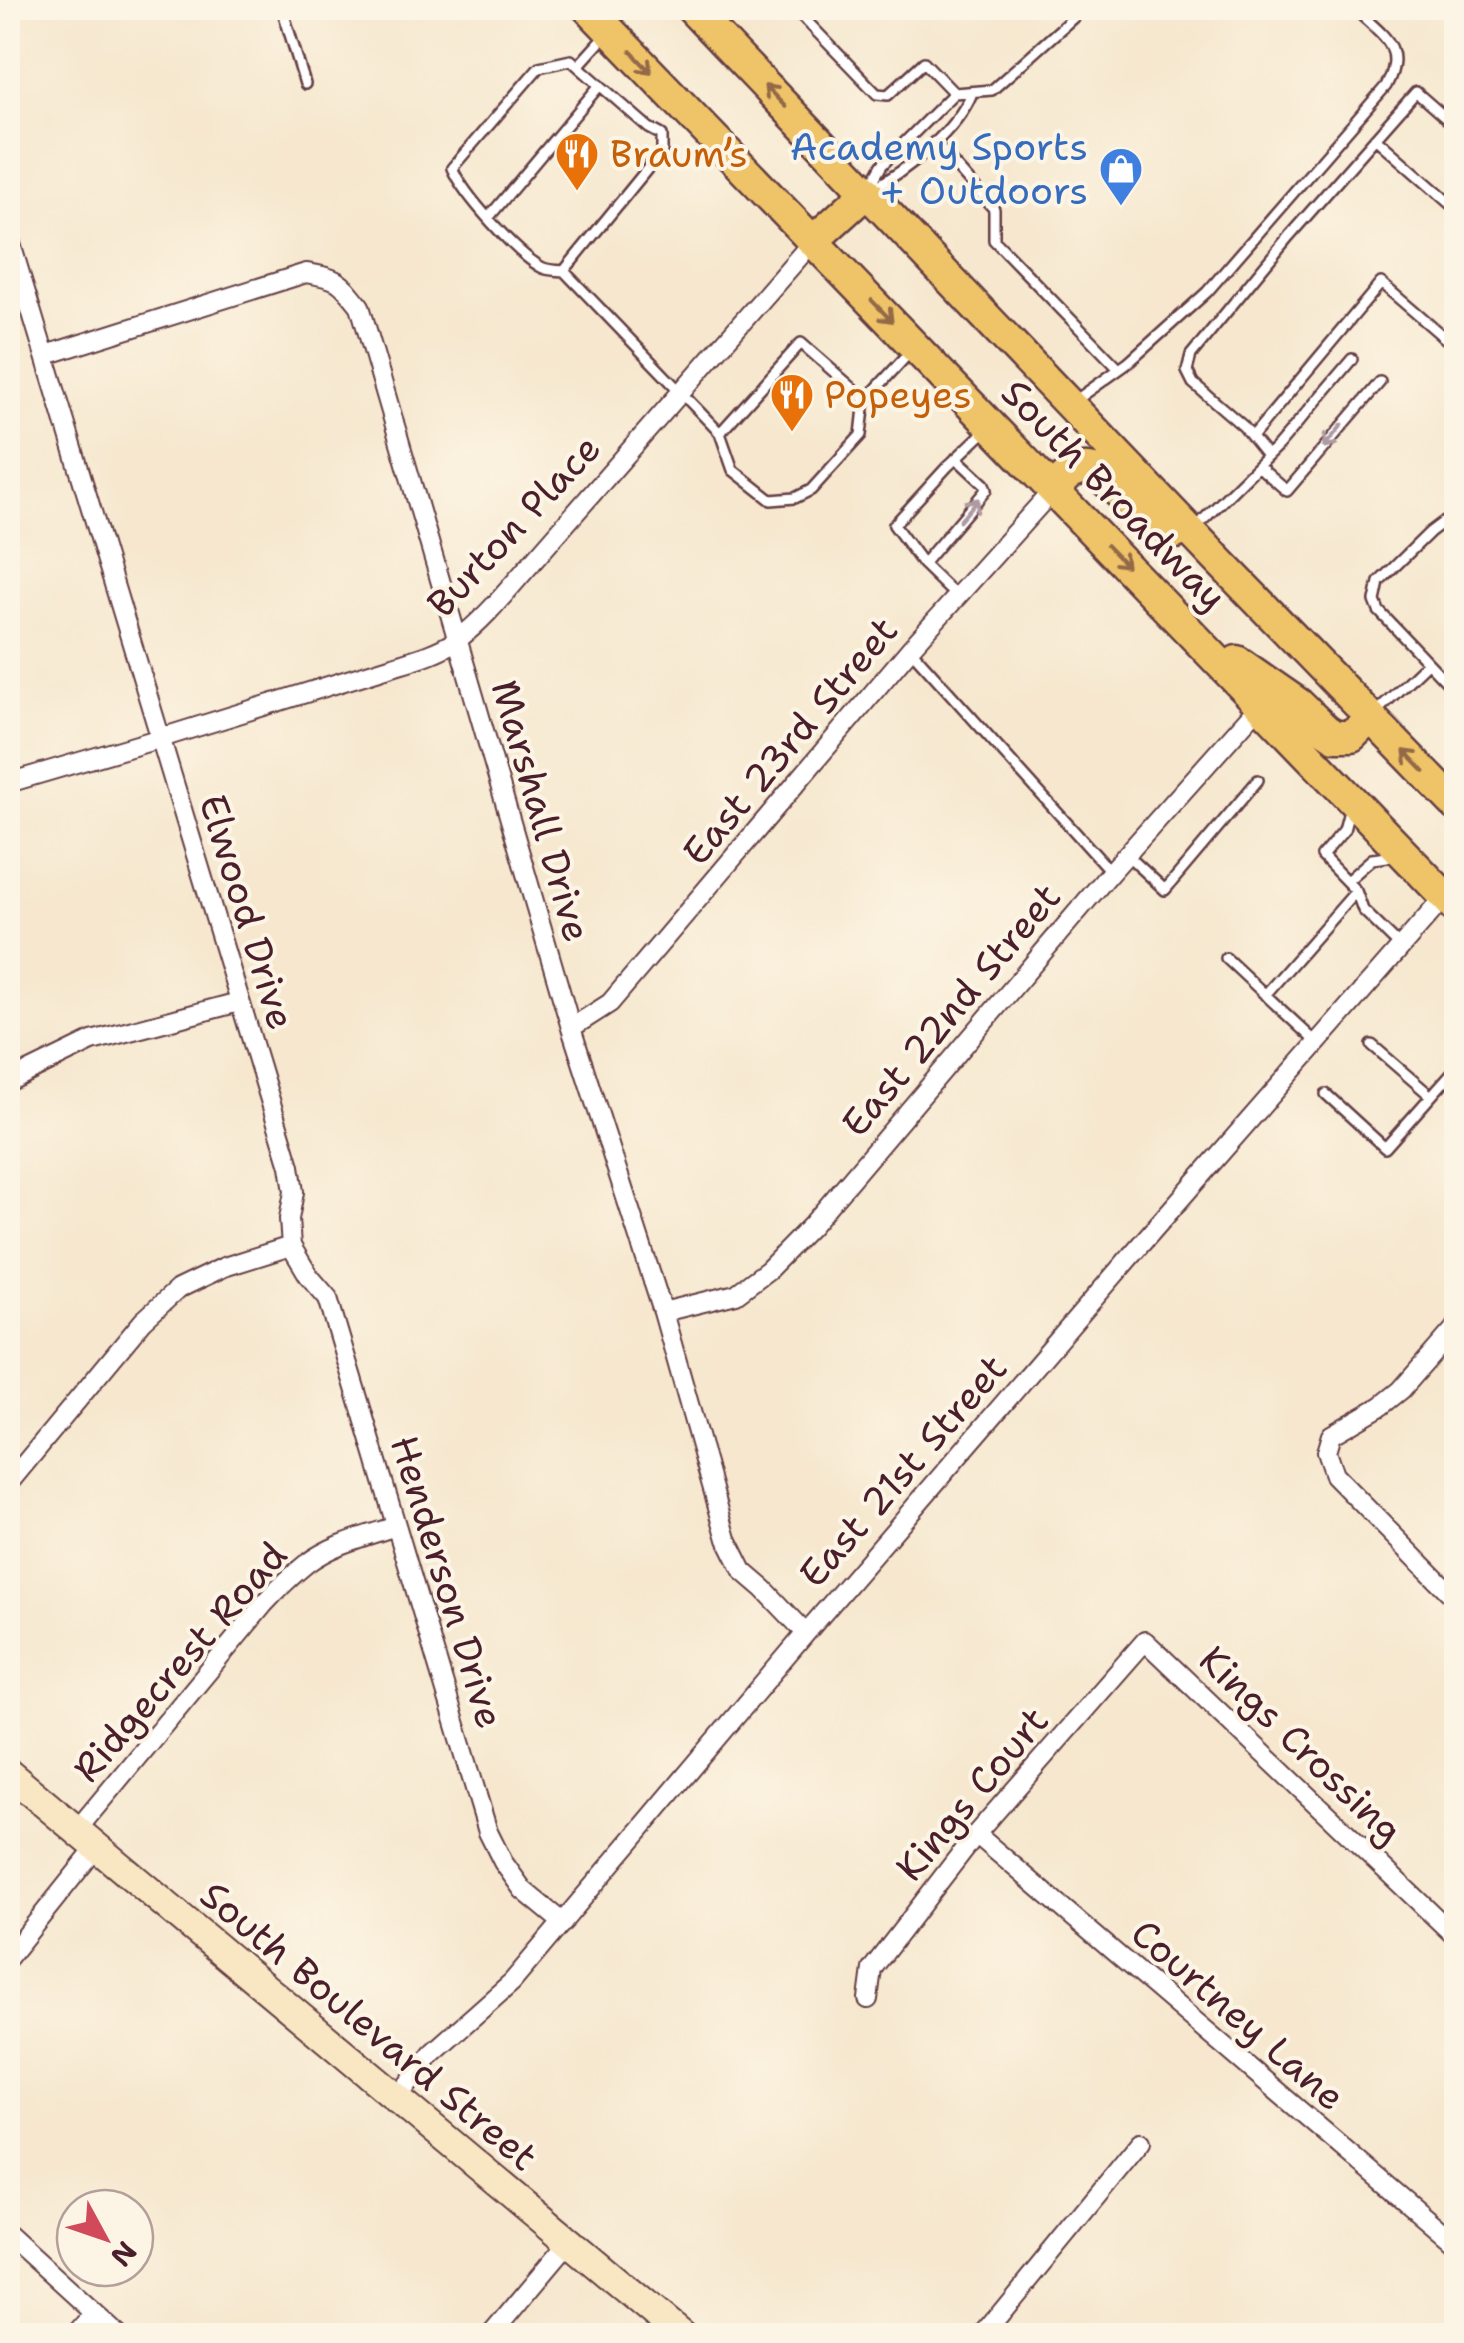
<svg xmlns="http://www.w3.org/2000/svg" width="1464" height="2343" viewBox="0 0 1464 2343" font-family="'Shantell Sans',sans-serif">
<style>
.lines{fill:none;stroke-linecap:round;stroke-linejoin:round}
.lane-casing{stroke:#643d43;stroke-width:14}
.street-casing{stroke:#643d43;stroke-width:22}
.secondary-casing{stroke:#643d43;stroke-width:32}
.primary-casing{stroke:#643d43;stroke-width:35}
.lane{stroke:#fff;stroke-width:9}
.street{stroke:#fff;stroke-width:18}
.secondary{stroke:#f9e7c3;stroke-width:28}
.primary{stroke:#efc469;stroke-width:30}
.rail-casing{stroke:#4a1f2b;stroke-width:10}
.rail{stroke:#fcf5e5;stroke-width:6;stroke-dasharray:19;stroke-linecap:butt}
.oneway{stroke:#946947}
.oneway2{stroke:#ae9aa0}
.labels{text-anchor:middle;stroke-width:8;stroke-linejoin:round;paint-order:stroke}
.shop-label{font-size:38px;fill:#366cbe;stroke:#fcf5e5;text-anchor:end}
.food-label{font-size:38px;fill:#c56008;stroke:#fcf5e5;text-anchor:start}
.street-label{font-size:38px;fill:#4a1f2b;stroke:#fcf5e5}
</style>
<rect width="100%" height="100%" fill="#fcf5e5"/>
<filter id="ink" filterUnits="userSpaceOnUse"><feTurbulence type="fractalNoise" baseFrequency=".01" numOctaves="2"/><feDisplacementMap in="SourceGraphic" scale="20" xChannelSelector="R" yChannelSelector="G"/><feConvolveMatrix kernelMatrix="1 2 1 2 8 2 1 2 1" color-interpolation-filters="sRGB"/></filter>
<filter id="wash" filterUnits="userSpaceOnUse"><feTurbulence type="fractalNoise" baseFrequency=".0048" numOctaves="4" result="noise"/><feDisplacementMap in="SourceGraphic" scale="40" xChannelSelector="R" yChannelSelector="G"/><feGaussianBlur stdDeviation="2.25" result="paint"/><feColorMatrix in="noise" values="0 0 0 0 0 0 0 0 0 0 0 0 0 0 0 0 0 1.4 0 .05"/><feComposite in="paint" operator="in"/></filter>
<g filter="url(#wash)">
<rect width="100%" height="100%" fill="#f6e7ce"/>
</g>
<g filter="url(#ink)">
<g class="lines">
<defs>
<path id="lane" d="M144,8L145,10L157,8
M282,8L305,84
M794,8L877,94L888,95L924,62L954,93
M578,66L605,36
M1375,138L1456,209
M934,142L994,209V240L1119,369
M870,186L882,165L954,93L992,90L1084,8
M871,189C906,172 957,130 972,93
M489,217L600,85
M564,271C557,270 548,271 541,267C516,253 463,194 452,168L539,67L571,60L649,128L662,135V151L564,271L720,433L801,343L865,399L875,390L911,351
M1072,403L1128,363L1207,292L1386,86C1408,46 1381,35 1354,8
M720,433L733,470L771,500L795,498L811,490L861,435L865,399
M1252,437L1381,283L1446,339L1456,344
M1267,456L1243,426L1193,383L1187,371L1191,355L1289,236L1416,92L1456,127
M1258,466L1287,491L1380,382
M1456,519L1442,523L1430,532L1379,582L1375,601L1379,611L1456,692
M1194,529L1278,446L1352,359
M923,564L986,490L984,484L956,458
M957,597L923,564L894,525L947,467L986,430
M910,649L1111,872
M1375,713L1427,663
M1349,811L1344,830L1322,856L1356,891L1363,910L1401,947
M1126,854L1165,890L1258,780
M1347,881L1372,859L1395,856
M1226,958L1317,1043
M1265,995L1356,891
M1372,1045L1431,1096
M1326,1094L1385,1148L1456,1068"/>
<path id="street" d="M8,234L290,1166L294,1192L289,1219L291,1246L309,1276L328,1298L488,1832L503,1862L523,1890L563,1923
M46,355L306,273C339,278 340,281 360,306L571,1028L663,1312L727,1539L743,1571L764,1589L806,1633
M8,783L161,738L399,664C419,658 439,652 457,640C484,620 506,592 528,567L814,240
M571,1028L610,1003L910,649L1053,490
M8,1082L92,1041L239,1002
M663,1312L736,1294L768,1270L811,1226L1111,872L1260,705
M1456,1327L1401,1390L1381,1406L1331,1435L1326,1452L1334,1475L1456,1599
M8,1484L143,1321L178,1289L224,1267L291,1246
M76,1831L264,1604C277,1590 291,1576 306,1564C332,1544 366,1536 396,1526
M976,1834L1456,2244
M8,1958L96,1848
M868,1999L872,1969L899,1934L976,1834L1145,1641L1456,1937
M397,2098L432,2053L512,1982L806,1633L1141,1244L1456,884
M8,2235L119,2336
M74,2336L94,2313
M490,2336L569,2242
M982,2336L1141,2142"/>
<path id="secondary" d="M8,1773L682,2336"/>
<path id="primary" d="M588,8L1456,908
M691,8L1217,559L1456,805
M814,240L867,192
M1053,490C1065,477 1075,465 1094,470L1129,502L1176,533
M1237,661L1299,704L1326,730L1335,736H1352L1371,717"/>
</defs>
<!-- lane casing -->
<use href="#lane" class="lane-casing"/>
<!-- street casing -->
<use href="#street" class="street-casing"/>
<!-- secondary casing -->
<use href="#secondary" class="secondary-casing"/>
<!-- primary casing -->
<use href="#primary" class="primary-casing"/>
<!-- lane -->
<use href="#lane" class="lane"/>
<!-- street -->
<use href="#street" class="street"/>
<!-- secondary -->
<use href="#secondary" class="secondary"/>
<!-- primary -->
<use href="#primary" class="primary"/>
<defs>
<path id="rail" d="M1451,8L1456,14"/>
</defs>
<!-- rail casing -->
<use href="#rail" class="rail-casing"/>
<!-- rail -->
<use href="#rail" class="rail"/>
</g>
<!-- one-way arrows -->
<defs><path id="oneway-shaft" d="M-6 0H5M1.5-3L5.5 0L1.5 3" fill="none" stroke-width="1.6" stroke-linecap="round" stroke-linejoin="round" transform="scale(2.5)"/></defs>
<g class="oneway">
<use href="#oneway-shaft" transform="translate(641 62) rotate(46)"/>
<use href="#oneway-shaft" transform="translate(775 96) rotate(-134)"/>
<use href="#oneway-shaft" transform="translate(882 311) rotate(46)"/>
<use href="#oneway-shaft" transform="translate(1117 556) rotate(46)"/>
<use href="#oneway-shaft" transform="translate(1414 761) rotate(-134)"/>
</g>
<g class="oneway2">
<use href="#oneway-shaft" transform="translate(1333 436) rotate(130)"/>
<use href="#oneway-shaft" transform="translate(969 510) rotate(-50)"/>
</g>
</g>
<!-- icons -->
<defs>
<symbol id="restaurant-pin" viewBox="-11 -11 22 30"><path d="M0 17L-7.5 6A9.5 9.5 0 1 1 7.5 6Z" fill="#e8710a" stroke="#fcf5e5"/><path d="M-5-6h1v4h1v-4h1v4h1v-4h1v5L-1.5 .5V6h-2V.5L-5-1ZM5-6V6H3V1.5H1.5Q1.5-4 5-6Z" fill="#fff"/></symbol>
<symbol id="shop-pin" viewBox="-11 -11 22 30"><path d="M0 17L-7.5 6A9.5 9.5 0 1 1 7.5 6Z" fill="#3f7fe0" stroke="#fcf5e5"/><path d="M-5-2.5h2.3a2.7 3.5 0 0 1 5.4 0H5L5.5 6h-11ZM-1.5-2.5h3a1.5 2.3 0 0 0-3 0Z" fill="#fff"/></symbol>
</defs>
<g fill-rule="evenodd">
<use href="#restaurant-pin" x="552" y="129" width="50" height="68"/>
<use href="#shop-pin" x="1096" y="144" width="50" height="68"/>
<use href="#restaurant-pin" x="767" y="370" width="50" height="68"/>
</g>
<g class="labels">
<!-- shop labels -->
<g class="shop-label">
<text x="1088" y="160">Academy Sports<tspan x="1088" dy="44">+ Outdoors</tspan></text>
</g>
<!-- food labels -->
<g class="food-label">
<text x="610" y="167">Braum’s</text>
<text x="824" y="408">Popeyes</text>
</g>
<!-- street labels -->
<g class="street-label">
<text transform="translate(1114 495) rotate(46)" y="13">South Broadway</text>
<text transform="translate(514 526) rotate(-47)" y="13">Burton Place</text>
<text transform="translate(790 741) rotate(-50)" y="13">East 23rd Street</text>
<text transform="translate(541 811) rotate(74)" y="13">Marshall Drive</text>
<text transform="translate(247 912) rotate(73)" y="13">Elwood Drive</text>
<text transform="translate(951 1010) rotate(-50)" y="13">East 22nd Street</text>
<text transform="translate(903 1471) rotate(-49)" y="13">East 21st Street</text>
<text transform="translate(447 1582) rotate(73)" y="13">Henderson Drive</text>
<text transform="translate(180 1662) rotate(-49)" y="13">Ridgecrest Road</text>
<text transform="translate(1301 1745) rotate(44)" y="13">Kings Crossing</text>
<text transform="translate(972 1794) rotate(-50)" y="13">Kings Court</text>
<text transform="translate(1238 2015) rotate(41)" y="13">Courtney Lane</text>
<text transform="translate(369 2026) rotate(40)" y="13">South Boulevard Street</text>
</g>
</g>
<!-- margin -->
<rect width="1464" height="2343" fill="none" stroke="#fcf5e5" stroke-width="40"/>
<!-- north arrow -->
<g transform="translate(105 2238) rotate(130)"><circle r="48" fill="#fcf5e5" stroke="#b59f9b" stroke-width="2.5"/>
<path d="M0-8L18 38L0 25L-18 38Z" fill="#d1495b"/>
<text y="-15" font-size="28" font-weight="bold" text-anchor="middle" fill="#4a1f2b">N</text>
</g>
</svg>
